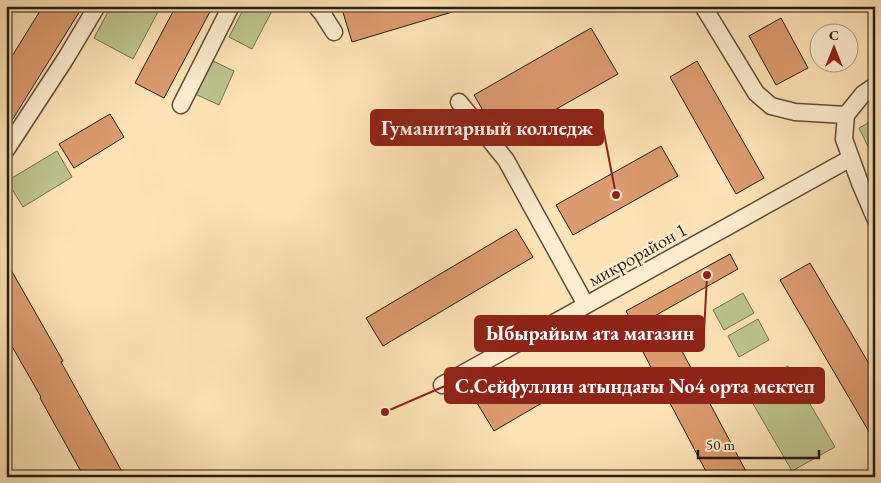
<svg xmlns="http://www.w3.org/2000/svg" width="881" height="483" viewBox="0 0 881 483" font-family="'EB Garamond',serif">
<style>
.green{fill:#bdc48f;stroke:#727052}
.building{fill:#dc9b6f;stroke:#261d14}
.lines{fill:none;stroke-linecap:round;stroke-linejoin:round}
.street-casing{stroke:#5c4e3c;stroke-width:19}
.street{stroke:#feedcf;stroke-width:16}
.labels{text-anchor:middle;stroke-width:5;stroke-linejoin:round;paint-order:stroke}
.street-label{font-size:19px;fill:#261d14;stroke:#feedcf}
.leader{fill:none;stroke:#8f2418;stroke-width:2}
.callout-dot{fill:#8f2418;stroke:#feedcf;stroke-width:2}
.callout{fill:#8f2418;stroke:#8f2418;stroke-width:2}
.callout-label{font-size:20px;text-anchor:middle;font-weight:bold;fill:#fff}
</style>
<rect width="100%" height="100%" fill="#fde3b5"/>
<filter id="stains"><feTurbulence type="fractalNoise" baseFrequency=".004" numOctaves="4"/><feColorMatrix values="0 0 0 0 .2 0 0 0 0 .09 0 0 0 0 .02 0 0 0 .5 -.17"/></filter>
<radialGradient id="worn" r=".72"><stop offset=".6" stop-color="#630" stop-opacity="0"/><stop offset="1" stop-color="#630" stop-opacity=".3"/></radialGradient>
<!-- green -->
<path class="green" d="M111,6H161L133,59L94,38Z
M245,6H264L272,11L252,49L229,37Z
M211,60L234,71L219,105L195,94Z
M875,119V161L859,128Z
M57,151L72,177L23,207L7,181Z
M743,293L754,313L724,330L713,310Z
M758,319L769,340L739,357L728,336Z
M788,366L835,447L792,471L745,390Z"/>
<!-- building -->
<path class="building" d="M43,6H83L6,130V66Z
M176,6H213L164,98L135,83Z
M352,6H458L459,10L352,42L342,9Z
M781,18L808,68L776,85L749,36Z
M591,28L618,74L502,140L493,128L474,95Z
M697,61L764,178L736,194L670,77Z
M110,114L124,137L74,168L59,144Z
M661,146L678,176L573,235L556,205Z
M516,229L533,257L383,346L366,318Z
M730,254L738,269L635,327L626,311Z
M6,261L63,361L61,362L125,477H84L40,398L41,397L6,336Z
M810,263L875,374V442L780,280Z
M674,336L749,477H709L643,352Z
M531,372L547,400L494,431L477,403Z"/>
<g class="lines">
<defs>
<path id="street" d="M316,6L322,13L334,32
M703,6L756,93L771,106L795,112L846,115
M875,86L863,94L846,115L844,139L860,183L875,218
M459,102L506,160L586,305
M181,105L231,6
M6,150L66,58L97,6
M442,385L851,158"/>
</defs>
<!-- street casing -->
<use href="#street" class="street-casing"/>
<!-- street -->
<use href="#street" class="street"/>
</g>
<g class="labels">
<!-- street labels -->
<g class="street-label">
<text transform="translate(637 254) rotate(-29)" y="7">микрорайон 1</text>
</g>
</g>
<!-- callouts -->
<path class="leader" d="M616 195L603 128M707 275L704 333M385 412L445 386"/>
<g class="callout-dot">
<circle cx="616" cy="195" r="5"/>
<circle cx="707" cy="275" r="5"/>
<circle cx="385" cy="412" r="5"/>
</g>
<g class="callout">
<rect x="371" y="110" width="232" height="35" rx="5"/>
<rect x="475" y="316" width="229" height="35" rx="5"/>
<rect x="445" y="368" width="379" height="35" rx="5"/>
</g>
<g class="callout-label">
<text x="487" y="135">Гуманитарный колледж</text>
<text x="590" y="340">Ыбырайым ата магазин</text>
<text x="635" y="393">С.Сейфуллин атындағы No4 орта мектеп</text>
</g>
<!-- margin -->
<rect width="881" height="483" fill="none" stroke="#fde3b5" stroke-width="25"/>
<rect x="8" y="8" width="866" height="468" fill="none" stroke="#261d14" stroke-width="2.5"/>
<rect x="12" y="12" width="856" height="458" fill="none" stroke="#261d14"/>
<!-- north arrow -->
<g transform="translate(834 48)"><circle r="24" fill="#feedcf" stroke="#a89a84"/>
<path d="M0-4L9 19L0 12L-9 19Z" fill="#8f2418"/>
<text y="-8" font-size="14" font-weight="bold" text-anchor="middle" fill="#261d14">С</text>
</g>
<!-- scale -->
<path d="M698 450v8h121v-8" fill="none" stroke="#261d14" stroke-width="2.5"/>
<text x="706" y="450" font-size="15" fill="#261d14" stroke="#feedcf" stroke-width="4" paint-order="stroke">50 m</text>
<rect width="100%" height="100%" filter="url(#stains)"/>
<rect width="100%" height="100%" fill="url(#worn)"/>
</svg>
